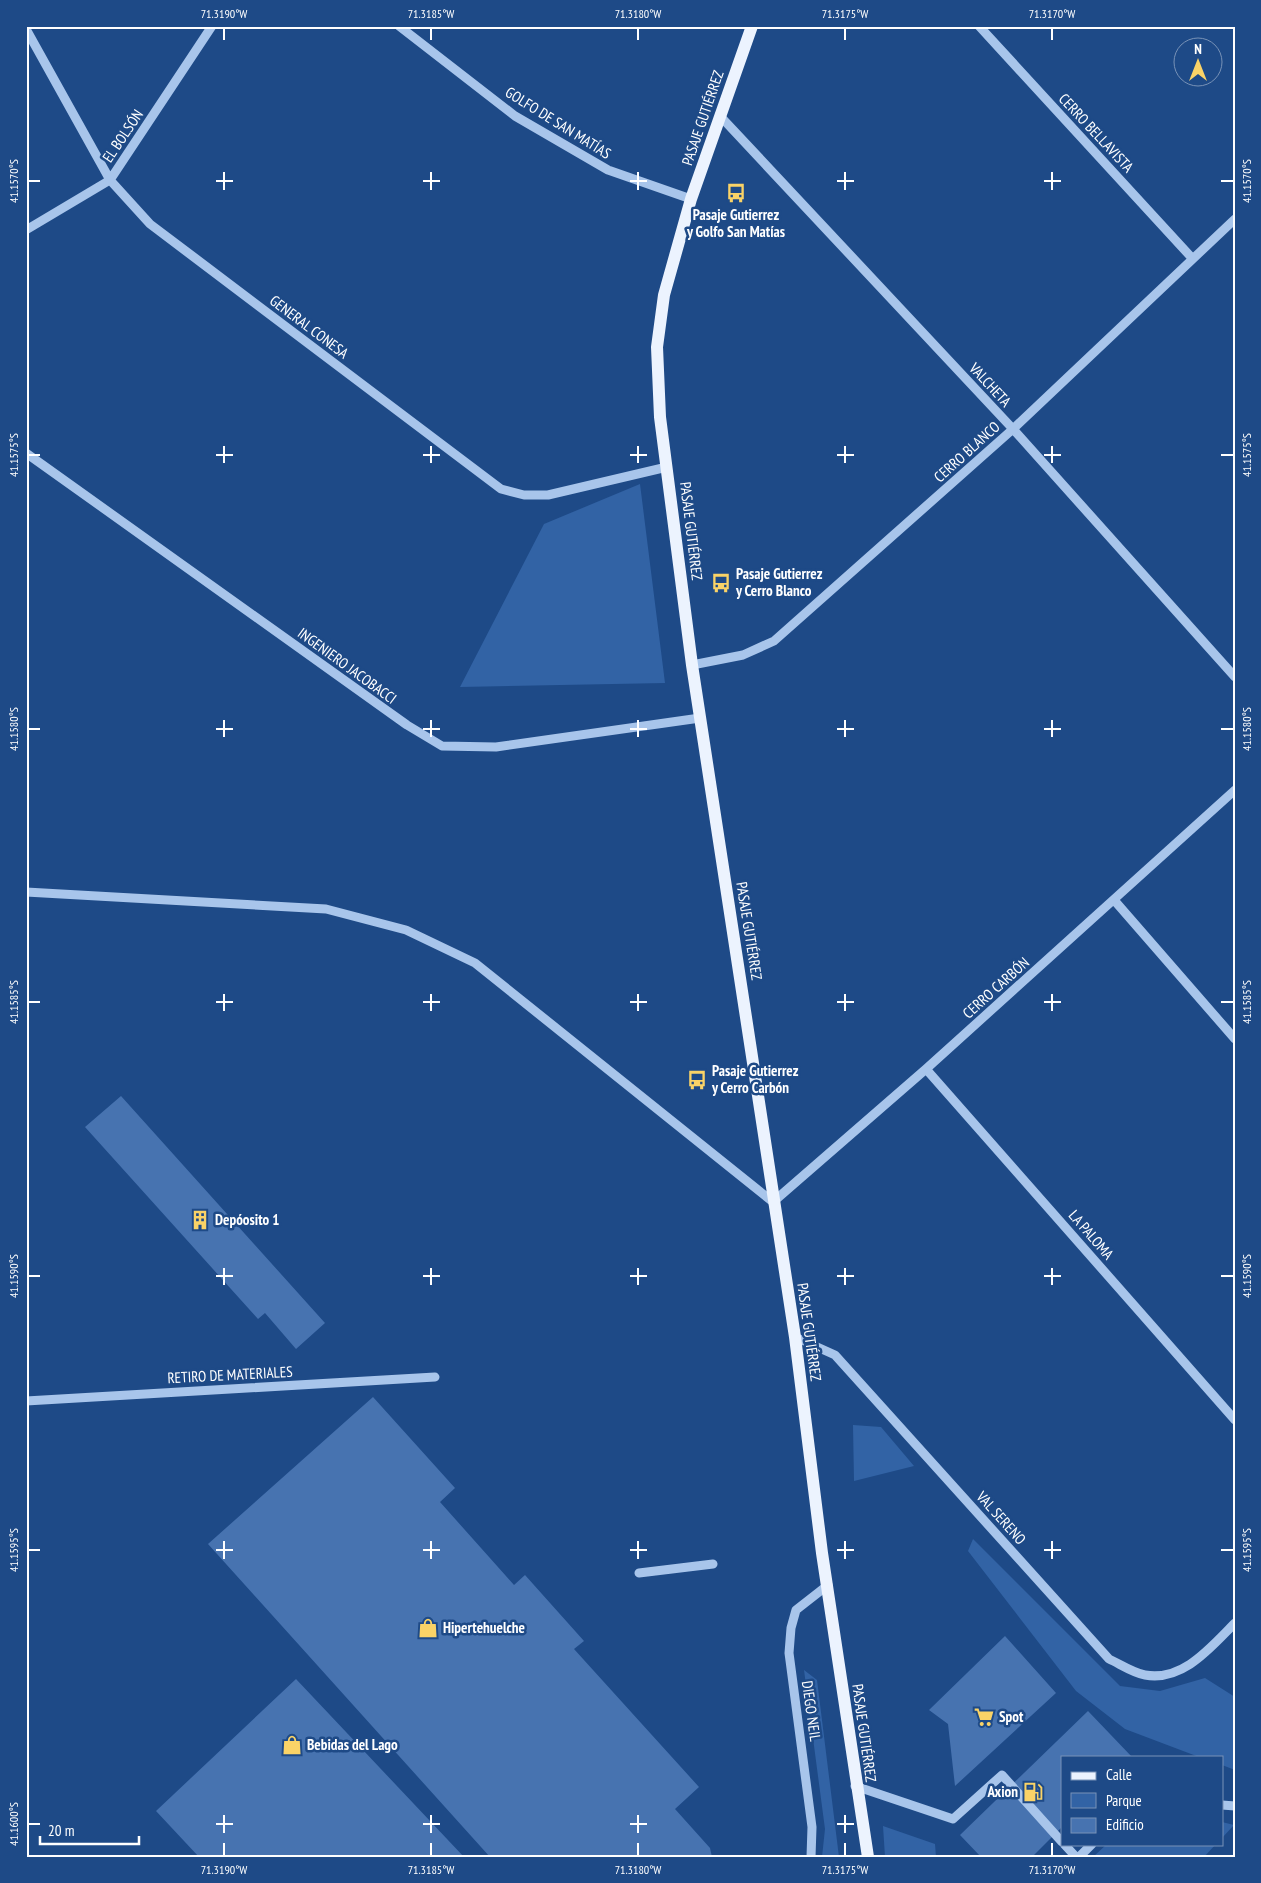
<svg xmlns="http://www.w3.org/2000/svg" width="1261" height="1883" viewBox="0 0 1261 1883" font-family="'PT Sans Narrow',sans-serif">
<style>
.green{fill:#3263a5}
.building{fill:#4773b0}
.lines{fill:none;stroke-linecap:round;stroke-linejoin:round}
.minor{stroke:#a8c5eb;stroke-width:9}
.major{stroke:#ecf3fe;stroke-width:12}
.ticks{fill:none;stroke:#fff;stroke-width:2}
.labels{text-anchor:middle;stroke-width:5;stroke-linejoin:round;paint-order:stroke}
.street-label{font-size:15px;fill:#fff;stroke:#1e4a87}
.poi-label{font-size:15px;font-weight:bold;fill:#fff;stroke:#1e4a87;text-anchor:start}
.neatline{fill:none;stroke:#fff;stroke-width:2}
.ticks-label{font-size:12px;text-anchor:middle;fill:#fff}
</style>
<rect width="100%" height="100%" fill="#1e4a87"/>
<!-- green -->
<path class="green" d="M640,484L665,683L460,687L544,524Z
M853,1425L881,1427L914,1466L854,1481Z
M973,1539L1120,1686L1160,1691L1205,1678L1235,1697V1770L1222,1765V1757H1199L1125,1729L1076,1691L968,1551Z
M804,1670L817,1680L839,1857H822L825,1829Z
M1222,1822L1234,1825L1222,1838Z
M883,1826L935,1844L936,1857H885Z
M1107,1844H1216L1204,1857H1093Z"/>
<!-- building -->
<path class="building" d="M121,1096L325,1323L296,1349L265,1313L258,1319L85,1127Z
M373,1397L455,1488L440,1502L514,1585L525,1575L584,1641L574,1649L699,1787L675,1809L710,1848L712,1857H490L208,1544Z
M1005,1636L1056,1693L955,1786L948,1724L929,1710Z
M296,1679L464,1857H199L156,1811Z
M1088,1711L1132,1757H1062V1827L1032,1857H981L960,1835Z"/>
<g class="lines">
<!-- minor -->
<path class="minor" d="M399,26L515,116L608,170L691,199
M979,26L1192,258
M26,29L110,180L150,224L501,489L524,495H548L667,467
M721,117L1013,429L1235,677
M26,230L110,180L212,26
M26,453L407,725L442,746L496,747L700,718
M692,665L743,655L774,641L1013,429L1235,219
M26,892L326,909L406,930L475,963L773,1202L926,1069L1235,790
M1114,900L1235,1039
M926,1069L1235,1420
M795,1337L835,1355L1109,1659C1120,1664 1133,1673 1145,1675C1183,1682 1211,1647 1235,1623
M26,1401L435,1377
M639,1573L713,1564
M855,1786L953,1819L1002,1775L1062,1842
M1222,1805L1235,1806
M1064,1844L1076,1857
M811,1857L812,1827L789,1653L791,1628L796,1610L828,1585
M1079,1857L1092,1844"/>
<!-- major -->
<path class="major" d="M752,26L691,199L664,295L657,347L660,417L692,665L795,1337L822,1553L868,1857"/>
</g>
<!-- ticks -->
<path class="ticks" d="M224,28V40M431,28V40M638,28V40M845,28V40M1052,28V40M224,172V190M431,172V190M638,172V190M845,172V190M1052,172V190M28,181H40M216,181H233M423,181H440M630,181H647M837,181H854M1044,181H1061M1221,181H1234M224,446V463M431,446V463M638,446V463M845,446V463M1052,446V463M28,455H40M216,455H233M423,455H440M630,455H647M837,455H854M1044,455H1061M1221,455H1234M224,720V737M431,720V737M638,720V737M845,720V737M1052,720V737M28,729H40M216,729H233M423,729H440M630,729H647M837,729H854M1044,729H1061M1221,729H1234M224,994V1011M431,994V1011M638,994V1011M845,994V1011M1052,994V1011M28,1002H40M216,1002H233M423,1002H440M630,1002H647M837,1002H854M1044,1002H1061M1221,1002H1234M224,1268V1285M431,1268V1285M638,1268V1285M845,1268V1285M1052,1268V1285M28,1276H40M216,1276H233M423,1276H440M630,1276H647M837,1276H854M1044,1276H1061M1221,1276H1234M224,1541V1559M431,1541V1559M638,1541V1559M845,1541V1559M1052,1541V1559M28,1550H40M216,1550H233M423,1550H440M630,1550H647M837,1550H854M1044,1550H1061M1221,1550H1234M224,1815V1833M431,1815V1833M638,1815V1833M845,1815V1833M28,1824H40M216,1824H233M423,1824H440M630,1824H647M837,1824H854M224,1843V1856M431,1843V1856M638,1843V1856M845,1843V1856M1052,1843V1856"/>
<!-- icons -->
<defs>
<symbol id="bus-bare" viewBox="-9 -9 18 18"><path d="M-5-6H5V4H4V6H2V4H-2V6H-4V4H-5ZM-3.5-4V0h7V-4ZM-3.5 1.2v1.5H-2V1.2ZM2 1.2v1.5H3.5V1.2Z" fill="#fad367" stroke="#1e4a87" stroke-width="2.5" paint-order="stroke"/></symbol>
<symbol id="building-bare" viewBox="-9 -9 18 18"><path d="M-4-6H4V6H1V3H-1V6H-4ZM-2.5-4.3h1.7v1.8h-1.7ZM.8-4.3h1.7v1.8H.8ZM-2.5-1h1.7V.8h-1.7ZM.8-1h1.7V.8H.8Z" fill="#fad367" stroke="#1e4a87" stroke-width="2.5" paint-order="stroke"/></symbol>
<symbol id="shop-bare" viewBox="-9 -9 18 18"><path d="M-5-2.5h2.3a2.7 3.5 0 0 1 5.4 0H5L5.5 6h-11ZM-1.5-2.5h3a1.5 2.3 0 0 0-3 0Z" fill="#fad367" stroke="#1e4a87" stroke-width="2.5" paint-order="stroke"/></symbol>
<symbol id="supermarket-bare" viewBox="-9 -9 18 18"><path d="M-6-5.5h2.5l.6 2H6L4.5 2H-2.5L-4.4-4H-6ZM-1.5 3.2a1.3 1.3 0 1 0 .1 0ZM3 3.2a1.3 1.3 0 1 0 .1 0Z" fill="#fad367" stroke="#1e4a87" stroke-width="2.5" paint-order="stroke"/></symbol>
<symbol id="fuel-bare" viewBox="-9 -9 18 18"><path d="M-5.5-6h7V0h2V4h1.3V-2.5L3-4.5l.8-.8L6-3V5H2.5V1h-1V6h-7ZM-4.2-4.7v3.2H.2V-4.7Z" fill="#fad367" stroke="#1e4a87" stroke-width="2.5" paint-order="stroke"/></symbol>
</defs>
<g fill-rule="evenodd">
<use href="#bus-bare" x="722" y="179" width="28" height="28"/>
<use href="#bus-bare" x="707" y="569" width="28" height="28"/>
<use href="#bus-bare" x="683" y="1066" width="28" height="28"/>
<use href="#building-bare" x="186" y="1206" width="28" height="28"/>
<use href="#shop-bare" x="414" y="1614" width="28" height="28"/>
<use href="#supermarket-bare" x="970" y="1703" width="28" height="28"/>
<use href="#shop-bare" x="278" y="1731" width="28" height="28"/>
<use href="#fuel-bare" x="1019" y="1778" width="28" height="28"/>
</g>
<g class="labels">
<!-- street labels -->
<g class="street-label">
<text transform="translate(703 118) rotate(-71)" y="5">PASAJE GUTIÉRREZ</text>
<text transform="translate(558 123) rotate(32)" y="5">GOLFO DE SAN MATÍAS</text>
<text transform="translate(1096 133) rotate(47)" y="5">CERRO BELLAVISTA</text>
<text transform="translate(123 136) rotate(-56)" y="5">EL BOLSÓN</text>
<text transform="translate(309 327) rotate(37)" y="5">GENERAL CONESA</text>
<text transform="translate(990 385) rotate(47)" y="5">VALCHETA</text>
<text transform="translate(967 452) rotate(-42)" y="5">CERRO BLANCO</text>
<text transform="translate(691 531) rotate(83)" y="5">PASAJE GUTIÉRREZ</text>
<text transform="translate(347 666) rotate(36)" y="5">INGENIERO JACOBACCI</text>
<text transform="translate(749 931) rotate(81)" y="5">PASAJE GUTIÉRREZ</text>
<text transform="translate(996 988) rotate(-42)" y="5">CERRO CARBÓN</text>
<text transform="translate(1091 1235) rotate(49)" y="5">LA PALOMA</text>
<text transform="translate(809 1332) rotate(82)" y="5">PASAJE GUTIÉRREZ</text>
<text transform="translate(230 1375) rotate(-3)" y="5">RETIRO DE MATERIALES</text>
<text transform="translate(1001 1518) rotate(48)" y="5">VAL SERENO</text>
<text transform="translate(811 1711) rotate(82)" y="5">DIEGO NEIL</text>
<text transform="translate(864 1733) rotate(82)" y="5">PASAJE GUTIÉRREZ</text>
</g>
<!-- poi labels -->
<g class="poi-label">
<text x="736" y="220" text-anchor="middle">Pasaje Gutierrez<tspan x="736" dy="17">y Golfo San Matías</tspan></text>
<text x="736" y="579">Pasaje Gutierrez<tspan x="736" dy="17">y Cerro Blanco</tspan></text>
<text x="712" y="1076">Pasaje Gutierrez<tspan x="712" dy="17">y Cerro Carbón</tspan></text>
<text x="215" y="1225">Depóosito 1</text>
<text x="443" y="1633">Hipertehuelche</text>
<text x="999" y="1722">Spot</text>
<text x="307" y="1750">Bebidas del Lago</text>
<text x="1018" y="1797" text-anchor="end">Axion</text>
</g>
</g>
<!-- border -->
<rect width="1261" height="1883" fill="none" stroke="#1e4a87" stroke-width="55"/>
<!-- legend -->
<rect x="1061" y="1756" width="162" height="90" fill="#1e4a87" stroke="#7892b7"/>
<rect x="1071" y="1772" width="25" height="8" fill="#ecf3fe" stroke="#7892b7"/>
<text x="1106" y="1780" font-size="15" fill="#ffffff">Calle</text>
<rect x="1071" y="1793" width="25" height="15" fill="#3263a5" stroke="#7892b7"/>
<text x="1106" y="1806" font-size="15" fill="#ffffff">Parque</text>
<rect x="1071" y="1818" width="25" height="15" fill="#4773b0" stroke="#7892b7"/>
<text x="1106" y="1830" font-size="15" fill="#ffffff">Edificio</text>
<!-- north arrow -->
<g transform="translate(1198 62)"><circle r="24" fill="#1e4a87" stroke="#7892b7"/>
<path d="M0-4L9 19L0 12L-9 19Z" fill="#fad367"/>
<text y="-8" font-size="14" font-weight="bold" text-anchor="middle" fill="#ffffff">N</text>
</g>
<!-- scale -->
<path d="M40 1836v8h99v-8" fill="none" stroke="#ffffff" stroke-width="2.5"/>
<text x="48" y="1836" font-size="15" fill="#ffffff" stroke="#1e4a87" stroke-width="4" paint-order="stroke">20 m</text>
<rect x="28" y="28" width="1206" height="1828" class="neatline"/>
<g class="ticks-label">
<text x="224" y="18">71.3190°W</text>
<text x="431" y="18">71.3185°W</text>
<text x="638" y="18">71.3180°W</text>
<text x="845" y="18">71.3175°W</text>
<text x="1052" y="18">71.3170°W</text>
<text transform="translate(14 181) rotate(-90)" y="4">41.1570°S</text>
<text transform="translate(1247 181) rotate(-90)" y="4">41.1570°S</text>
<text transform="translate(14 455) rotate(-90)" y="4">41.1575°S</text>
<text transform="translate(1247 455) rotate(-90)" y="4">41.1575°S</text>
<text transform="translate(14 729) rotate(-90)" y="4">41.1580°S</text>
<text transform="translate(1247 729) rotate(-90)" y="4">41.1580°S</text>
<text transform="translate(14 1002) rotate(-90)" y="4">41.1585°S</text>
<text transform="translate(1247 1002) rotate(-90)" y="4">41.1585°S</text>
<text transform="translate(14 1276) rotate(-90)" y="4">41.1590°S</text>
<text transform="translate(1247 1276) rotate(-90)" y="4">41.1590°S</text>
<text transform="translate(14 1550) rotate(-90)" y="4">41.1595°S</text>
<text transform="translate(1247 1550) rotate(-90)" y="4">41.1595°S</text>
<text transform="translate(14 1824) rotate(-90)" y="4">41.1600°S</text>
<text x="224" y="1874">71.3190°W</text>
<text x="431" y="1874">71.3185°W</text>
<text x="638" y="1874">71.3180°W</text>
<text x="845" y="1874">71.3175°W</text>
<text x="1052" y="1874">71.3170°W</text>
</g>
</svg>
